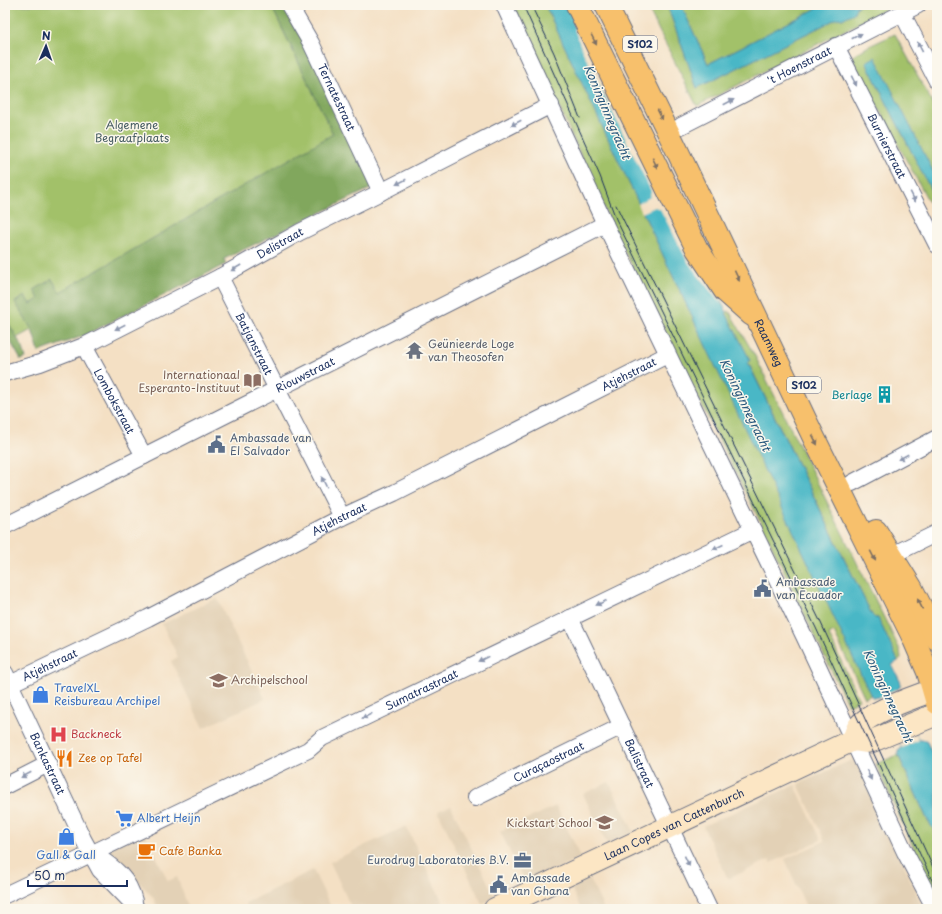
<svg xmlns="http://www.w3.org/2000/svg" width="942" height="914" viewBox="0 0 942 914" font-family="'Playpen Sans',sans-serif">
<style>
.built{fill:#e3d1b6}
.green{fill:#a2c169;stroke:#5e7864}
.forest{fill:#81a75d;stroke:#4e6b5e}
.water{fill:#4ab7c6;stroke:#327392}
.pier{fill:#f4e0c4}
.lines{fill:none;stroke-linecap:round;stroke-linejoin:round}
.minor-casing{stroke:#676d82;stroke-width:18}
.secondary-casing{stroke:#676d82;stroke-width:24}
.primary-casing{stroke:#676d82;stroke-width:24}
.minor{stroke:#fff;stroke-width:16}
.secondary{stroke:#fce6c4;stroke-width:22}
.primary{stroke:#f7c06c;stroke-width:22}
.tram{stroke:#1b2f5e;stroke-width:1}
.oneway{fill:#8d97ae}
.oneway2{fill:#7e7064}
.labels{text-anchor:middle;stroke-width:3;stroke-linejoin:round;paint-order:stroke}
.shield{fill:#fbf7ec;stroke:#5e6b89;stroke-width:1}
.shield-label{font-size:10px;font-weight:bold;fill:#1b2f5e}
.street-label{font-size:11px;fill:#1b2f5e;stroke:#fbf7ec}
.park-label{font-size:11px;fill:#445b61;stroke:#fbf7ec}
.worship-label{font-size:11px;fill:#5b616d;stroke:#fbf7ec;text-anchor:start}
.education-label{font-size:11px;fill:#785e54;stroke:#fbf7ec;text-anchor:end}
.culture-label{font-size:11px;fill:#0d838f;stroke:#fbf7ec;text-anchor:end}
.service-label{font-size:11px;fill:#4e5e75;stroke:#fbf7ec;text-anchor:start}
.shop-label{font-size:11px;fill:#366cbe;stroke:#fbf7ec;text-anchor:start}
.health-label{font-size:11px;fill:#be3a42;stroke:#fbf7ec;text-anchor:start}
.food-label{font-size:11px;fill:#c56008;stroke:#fbf7ec;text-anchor:start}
.water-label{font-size:12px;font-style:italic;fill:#29587d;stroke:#fbf7ec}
</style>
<rect width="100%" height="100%" fill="#fbf7ec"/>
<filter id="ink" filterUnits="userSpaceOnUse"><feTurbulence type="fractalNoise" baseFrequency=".025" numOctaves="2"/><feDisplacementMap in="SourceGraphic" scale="8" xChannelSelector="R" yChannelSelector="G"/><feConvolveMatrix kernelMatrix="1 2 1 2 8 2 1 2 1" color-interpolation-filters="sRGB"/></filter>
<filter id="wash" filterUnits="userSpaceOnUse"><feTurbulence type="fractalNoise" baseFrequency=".012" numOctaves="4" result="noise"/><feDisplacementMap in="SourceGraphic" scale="16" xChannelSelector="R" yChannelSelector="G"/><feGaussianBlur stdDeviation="0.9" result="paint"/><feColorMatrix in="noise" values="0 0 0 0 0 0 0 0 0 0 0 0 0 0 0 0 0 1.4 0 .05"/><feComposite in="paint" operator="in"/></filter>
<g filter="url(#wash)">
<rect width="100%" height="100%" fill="#f4e0c4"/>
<!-- built -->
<path class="built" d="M217,598L265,699L203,728L171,661L178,657L162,624Z
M852,760L859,766L865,776L923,909H807L785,859L825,841L798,784Z
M609,782L634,832L607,844L583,794Z
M795,785L821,840L771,863L769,860L728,879L703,826Z
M451,806L495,897L482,904L438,811Z
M556,806L581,857L525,883L500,831Z
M406,826L446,909H352L330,862Z
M143,829L168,881L177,877L189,909H158L153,897L105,847Z
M313,870L332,909H248L245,903Z
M590,879L593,886L604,909H581L571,888Z"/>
<!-- green -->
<path class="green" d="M5,5H271L346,160L11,341L5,332Z
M514,5H545L871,695L865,698L834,632L829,635L859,700L848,705L761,523L612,226Z
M646,5H667L697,88L838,18L843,19L860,5H894L697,106Z
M681,5H823L708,64Z
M895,34L937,111V179L875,58L866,62L937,202V217L851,57L867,47Z
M729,311L755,356L900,650L901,659L898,661L878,618H875L872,615L748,362L749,360L726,313Z
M898,755L927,819L937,835V900L876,764Z"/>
<!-- forest -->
<path class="forest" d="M271,5H289L378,185L224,259L226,264L83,336L39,352L32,330L15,302L25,296L30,304L39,299L34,290L52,279L60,292L333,134Z
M5,317L23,348L26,358L21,360L5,332Z"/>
<!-- water -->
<path class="water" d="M545,5H579L698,263L727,312L726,313L750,360L748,363L872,615L875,618H878L898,661L892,665L901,683L900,687L896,690L919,740H926L935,759H937V835L927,819L898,754V751L902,748L881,703L879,697L874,698L871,696Z
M667,5H681L708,64L823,5H860L856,7L854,13L842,19L838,18L697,88Z
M875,57L937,179V202L866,62Z"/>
<!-- pier -->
<path class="pier" d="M572,12L698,263L722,306L688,262L660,209L655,207L642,213L638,204L650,197L651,191L582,50L575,31Z
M896,689L919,740L902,748L879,697Z"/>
</g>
<g filter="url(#ink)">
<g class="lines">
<defs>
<g id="minor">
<path id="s1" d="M289,5L311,43L381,192"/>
<path d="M504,5L605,224L805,638L905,852L935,909"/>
<path d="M902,13L937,81"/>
<path id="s2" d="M836,46L937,245"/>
<path id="s3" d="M681,126L918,5"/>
<path id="s4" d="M220,277L342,517"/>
<path id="s5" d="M84,346L144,456"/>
<path id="s6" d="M5,373L40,363L84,346L220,277L300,232L381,192L551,105"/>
<path d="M852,483L937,438"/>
<path id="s7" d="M5,526L605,224"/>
<path d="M890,556L937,533"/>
<path id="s8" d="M570,618L709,909"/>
<path id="s9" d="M5,673L83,839L100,870L135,906"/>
<path id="s10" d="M10,684L148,618L342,517L394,493L667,355"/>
<path d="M5,786L48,764"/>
<path id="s11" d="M475,798L622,726"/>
<path d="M95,855C114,867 129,879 134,901"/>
<path id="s12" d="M5,895L308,750L322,738L753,530"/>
</g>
<g id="secondary">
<path d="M853,740C855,736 856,729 859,726C871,712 919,695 937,689"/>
<path id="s13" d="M495,909L853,740L866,742L872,741L937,714"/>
</g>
<g id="primary">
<path d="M577,5L697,249L725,291L752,315"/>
<path id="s14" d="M606,5L677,150L814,438L912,635L928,672L937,703"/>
<path d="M876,531L911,587L937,639"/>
</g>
</defs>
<!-- minor casing -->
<use href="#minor" class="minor-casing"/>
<!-- secondary casing -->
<use href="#secondary" class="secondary-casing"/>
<!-- primary casing -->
<use href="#primary" class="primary-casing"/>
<!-- minor -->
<use href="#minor" class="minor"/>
<!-- secondary -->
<use href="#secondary" class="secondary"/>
<!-- primary -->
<use href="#primary" class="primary"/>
<!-- tram -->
<path class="tram" d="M523,5L600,176L616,219L816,628L937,891
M531,5L554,53L580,118
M616,205L821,623L937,876"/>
</g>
<!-- one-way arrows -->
<defs><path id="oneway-solid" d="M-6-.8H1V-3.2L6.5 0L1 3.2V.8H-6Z"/></defs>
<g class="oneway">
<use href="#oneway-solid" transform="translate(857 36) rotate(-27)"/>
<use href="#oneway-solid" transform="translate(920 47) rotate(-117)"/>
<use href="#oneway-solid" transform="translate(854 81) rotate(63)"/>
<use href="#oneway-solid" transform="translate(729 102) rotate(-27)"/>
<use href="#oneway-solid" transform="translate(516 123) rotate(153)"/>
<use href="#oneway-solid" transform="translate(401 182) rotate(153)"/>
<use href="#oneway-solid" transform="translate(913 197) rotate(63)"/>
<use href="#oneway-solid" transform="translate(236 268) rotate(150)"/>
<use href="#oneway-solid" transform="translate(120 327) rotate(153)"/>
<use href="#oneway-solid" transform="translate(903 457) rotate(152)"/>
<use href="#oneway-solid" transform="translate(324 482) rotate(-117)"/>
<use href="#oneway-solid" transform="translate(718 547) rotate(155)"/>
<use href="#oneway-solid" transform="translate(601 603) rotate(154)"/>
<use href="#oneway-solid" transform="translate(483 659) rotate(154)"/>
<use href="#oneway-solid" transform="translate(367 716) rotate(154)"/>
<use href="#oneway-solid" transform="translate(26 775) rotate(153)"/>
<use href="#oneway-solid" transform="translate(869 775) rotate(65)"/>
<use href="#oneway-solid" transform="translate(687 861) rotate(65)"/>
</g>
<g class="oneway2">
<use href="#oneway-solid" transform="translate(594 40) rotate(63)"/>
<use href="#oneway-solid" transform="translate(660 115) rotate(64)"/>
<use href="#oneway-solid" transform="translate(655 163) rotate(64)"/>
<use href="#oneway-solid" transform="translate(737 276) rotate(65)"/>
<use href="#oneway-solid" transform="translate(815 440) rotate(64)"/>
<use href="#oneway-solid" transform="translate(873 556) rotate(63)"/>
<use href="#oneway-solid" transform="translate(920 604) rotate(-117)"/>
</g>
</g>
<!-- icons -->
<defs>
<symbol id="temple-bare" viewBox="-9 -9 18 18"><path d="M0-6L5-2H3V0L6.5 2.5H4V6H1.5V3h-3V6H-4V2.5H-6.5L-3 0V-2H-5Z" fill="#6b7280" stroke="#fbf7ec" stroke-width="2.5" paint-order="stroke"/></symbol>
<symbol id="library-bare" viewBox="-9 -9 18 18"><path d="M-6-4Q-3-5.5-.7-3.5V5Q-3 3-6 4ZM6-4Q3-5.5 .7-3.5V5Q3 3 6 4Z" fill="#8d6e63" stroke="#fbf7ec" stroke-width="2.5" paint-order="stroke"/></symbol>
<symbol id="building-bare" viewBox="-9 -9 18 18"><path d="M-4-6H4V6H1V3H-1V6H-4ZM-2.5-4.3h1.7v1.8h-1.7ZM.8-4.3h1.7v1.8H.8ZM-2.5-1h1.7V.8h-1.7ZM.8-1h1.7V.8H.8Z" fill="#0f9aa8" stroke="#fbf7ec" stroke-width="2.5" paint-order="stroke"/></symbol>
<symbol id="civic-bare" viewBox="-9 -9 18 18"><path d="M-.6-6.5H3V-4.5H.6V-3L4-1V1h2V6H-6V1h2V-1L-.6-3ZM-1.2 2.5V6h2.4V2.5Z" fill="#5c6f8a" stroke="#fbf7ec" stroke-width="2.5" paint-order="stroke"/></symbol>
<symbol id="school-bare" viewBox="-9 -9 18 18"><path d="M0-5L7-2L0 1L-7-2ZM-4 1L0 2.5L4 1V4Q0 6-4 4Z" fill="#8d6e63" stroke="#fbf7ec" stroke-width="2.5" paint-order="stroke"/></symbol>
<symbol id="shop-bare" viewBox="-9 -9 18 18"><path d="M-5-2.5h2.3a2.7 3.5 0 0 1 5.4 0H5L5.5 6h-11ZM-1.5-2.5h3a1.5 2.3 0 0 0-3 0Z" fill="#3f7fe0" stroke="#fbf7ec" stroke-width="2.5" paint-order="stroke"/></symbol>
<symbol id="hospital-bare" viewBox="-9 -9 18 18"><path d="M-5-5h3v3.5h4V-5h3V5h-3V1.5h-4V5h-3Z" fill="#e0444e" stroke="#fbf7ec" stroke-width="2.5" paint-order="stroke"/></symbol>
<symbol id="restaurant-bare" viewBox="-9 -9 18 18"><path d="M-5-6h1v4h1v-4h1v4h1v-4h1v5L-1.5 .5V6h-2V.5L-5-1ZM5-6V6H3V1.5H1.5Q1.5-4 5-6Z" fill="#e8710a" stroke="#fbf7ec" stroke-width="2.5" paint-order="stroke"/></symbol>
<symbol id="supermarket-bare" viewBox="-9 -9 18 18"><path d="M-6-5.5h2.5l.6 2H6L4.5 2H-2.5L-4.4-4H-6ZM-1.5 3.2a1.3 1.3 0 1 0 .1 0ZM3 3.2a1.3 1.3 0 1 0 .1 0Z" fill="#3f7fe0" stroke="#fbf7ec" stroke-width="2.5" paint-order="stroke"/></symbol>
<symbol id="cafe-bare" viewBox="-9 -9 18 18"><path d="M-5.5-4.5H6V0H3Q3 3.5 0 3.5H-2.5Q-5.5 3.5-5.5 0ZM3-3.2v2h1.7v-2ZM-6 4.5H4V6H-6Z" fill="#e8710a" stroke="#fbf7ec" stroke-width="2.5" paint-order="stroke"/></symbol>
<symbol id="office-bare" viewBox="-9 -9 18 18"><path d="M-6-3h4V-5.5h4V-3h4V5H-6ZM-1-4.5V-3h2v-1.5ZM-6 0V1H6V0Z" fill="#5c6f8a" stroke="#fbf7ec" stroke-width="2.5" paint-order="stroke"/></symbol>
</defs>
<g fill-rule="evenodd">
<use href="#temple-bare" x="402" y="338" width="25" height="25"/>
<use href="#library-bare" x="240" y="368" width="25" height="25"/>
<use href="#building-bare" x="872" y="382" width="25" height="25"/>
<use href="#civic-bare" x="204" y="432" width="25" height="25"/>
<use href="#civic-bare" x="750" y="576" width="25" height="25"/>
<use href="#school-bare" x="206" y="668" width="25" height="25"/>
<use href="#shop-bare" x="28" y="682" width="25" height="25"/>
<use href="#hospital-bare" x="46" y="722" width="25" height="25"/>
<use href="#restaurant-bare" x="52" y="746" width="25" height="25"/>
<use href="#supermarket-bare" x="112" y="806" width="25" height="25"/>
<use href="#school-bare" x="592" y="810" width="25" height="25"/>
<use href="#shop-bare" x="54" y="824" width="25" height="25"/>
<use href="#cafe-bare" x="134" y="838" width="25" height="25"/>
<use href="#office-bare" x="510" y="848" width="25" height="25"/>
<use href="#civic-bare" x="486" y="872" width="25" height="25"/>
</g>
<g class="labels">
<!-- shield labels -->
<g class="shield">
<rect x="623" y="36" width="34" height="16" rx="3"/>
<rect x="787" y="377" width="34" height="16" rx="3"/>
</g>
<g class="shield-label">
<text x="640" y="48">S102</text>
<text x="804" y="389">S102</text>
</g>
<!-- street labels -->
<g class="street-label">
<text dy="4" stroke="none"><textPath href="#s3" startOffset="133">'t Hoenstraat</textPath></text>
<text dy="4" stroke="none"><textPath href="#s1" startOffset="104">Ternatestraat</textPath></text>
<text dy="4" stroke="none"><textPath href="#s2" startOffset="112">Burnierstraat</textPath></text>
<text dy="4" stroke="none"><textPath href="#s6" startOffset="305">Delistraat</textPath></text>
<text dy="4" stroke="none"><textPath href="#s14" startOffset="375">Raamweg</textPath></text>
<text dy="4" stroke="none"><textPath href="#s4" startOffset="75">Batjanstraat</textPath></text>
<text dy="4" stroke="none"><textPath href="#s10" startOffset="692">Atjehstraat</textPath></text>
<text dy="4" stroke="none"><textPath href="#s7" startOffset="336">Riouwstraat</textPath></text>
<text dy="4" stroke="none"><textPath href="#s5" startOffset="63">Lombokstraat</textPath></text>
<text dy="4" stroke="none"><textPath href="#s10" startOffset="368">Atjehstraat</textPath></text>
<text dy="4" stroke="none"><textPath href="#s10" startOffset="44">Atjehstraat</textPath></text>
<text dy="4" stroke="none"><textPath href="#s12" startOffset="465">Sumatrastraat</textPath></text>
<text dy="4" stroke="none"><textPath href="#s11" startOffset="82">Curaçaostraat</textPath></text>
<text dy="4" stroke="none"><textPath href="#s9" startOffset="100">Bankastraat</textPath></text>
<text dy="4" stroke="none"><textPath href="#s8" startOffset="161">Balistraat</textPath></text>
<text dy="4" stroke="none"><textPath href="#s13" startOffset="198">Laan Copes van Cattenburch</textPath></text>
</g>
<!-- park labels -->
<g class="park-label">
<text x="132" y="129">Algemene<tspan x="132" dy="13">Begraafplaats</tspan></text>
</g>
<!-- worship labels -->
<g class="worship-label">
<text x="428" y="348">Geünieerde Loge<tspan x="428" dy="13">van Theosofen</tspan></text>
</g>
<!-- education labels -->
<g class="education-label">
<text x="240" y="379">Internationaal<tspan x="240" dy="13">Esperanto-Instituut</tspan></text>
<text x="231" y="684" text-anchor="start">Archipelschool</text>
<text x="592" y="827">Kickstart School</text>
</g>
<!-- culture labels -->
<g class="culture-label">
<text x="872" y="399">Berlage</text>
</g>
<!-- service labels -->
<g class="service-label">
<text x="230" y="442">Ambassade van<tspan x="230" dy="13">El Salvador</tspan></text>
<text x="776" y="586">Ambassade<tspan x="776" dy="13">van Ecuador</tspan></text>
<text x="509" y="864" text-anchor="end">Eurodrug Laboratories B.V.</text>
<text x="511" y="882">Ambassade<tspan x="511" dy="13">van Ghana</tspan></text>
</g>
<!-- shop labels -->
<g class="shop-label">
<text x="54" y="692">TravelXL<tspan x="54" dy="13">Reisbureau Archipel</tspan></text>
<text x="137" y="822">Albert Heijn</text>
<text x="66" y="859" text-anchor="middle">Gall &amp; Gall</text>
</g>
<!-- health labels -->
<g class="health-label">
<text x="71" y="738">Backneck</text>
</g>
<!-- food labels -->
<g class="food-label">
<text x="78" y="762">Zee op Tafel</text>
<text x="159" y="855">Cafe Banka</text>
</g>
<!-- water labels -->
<g class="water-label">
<text transform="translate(607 112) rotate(67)" y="4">Koninginnegracht</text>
<text transform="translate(745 405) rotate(64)" y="4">Koninginnegracht</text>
<text transform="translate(888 696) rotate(65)" y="4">Koninginnegracht</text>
</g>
</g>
<!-- margin -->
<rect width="942" height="914" fill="none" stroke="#fbf7ec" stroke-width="20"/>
<!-- north arrow -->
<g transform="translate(46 46) rotate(2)" stroke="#fbf7ec" stroke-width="3" paint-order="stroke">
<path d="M0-3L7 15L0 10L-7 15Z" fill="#1b2f5e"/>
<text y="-6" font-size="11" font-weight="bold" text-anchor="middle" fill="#1b2f5e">N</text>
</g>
<!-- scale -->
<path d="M28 880v6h99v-6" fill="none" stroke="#1b2f5e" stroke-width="2"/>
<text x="34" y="880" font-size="12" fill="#1b2f5e" stroke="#fbf7ec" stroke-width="3" paint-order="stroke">50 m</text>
</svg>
